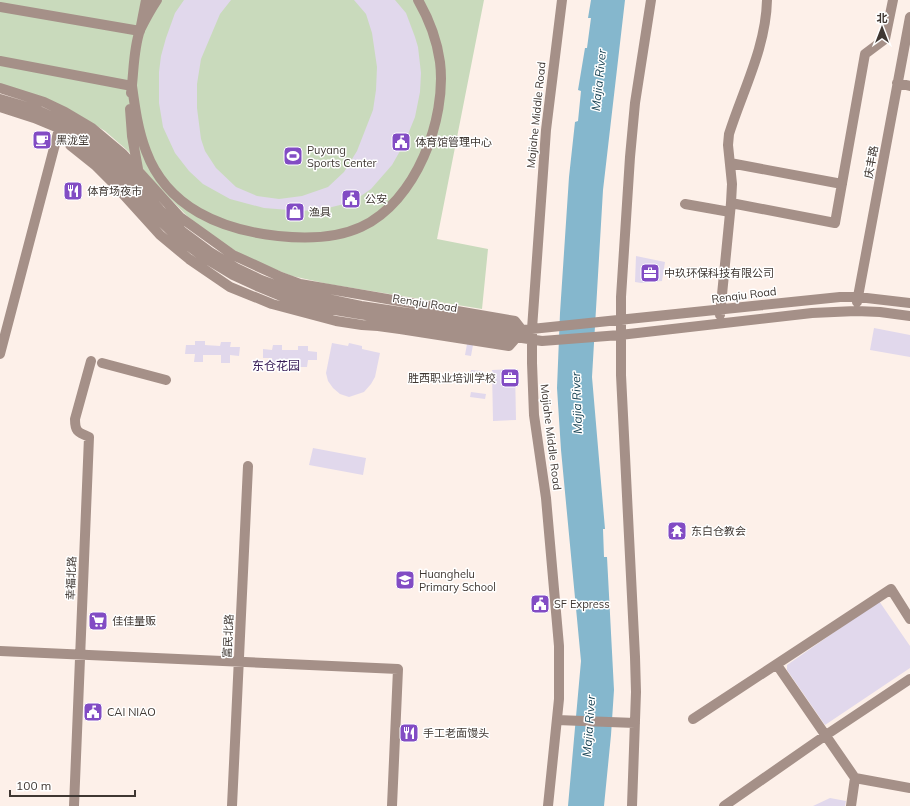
<svg xmlns="http://www.w3.org/2000/svg" width="910" height="806" viewBox="0 0 910 806" font-family="Mulish,'Noto Sans SC',sans-serif">
<style>
.green{fill:#c9dabc}
.water{fill:#85b7cd}
.building{fill:#e1d8ec}
.lines{fill:none;stroke-linecap:round;stroke-linejoin:round}
.minor{stroke:#a59088;stroke-width:10}
.labels{text-anchor:middle;stroke-width:3;stroke-linejoin:round;paint-order:stroke}
.street-label{font-size:11px;fill:#3f3732;stroke:#fff}
.poi-label{font-size:11px;fill:#3f3732;stroke:#fff;text-anchor:start}
.water-label{font-size:12px;font-style:italic;fill:#1a4556;stroke:#fff}
.neighbourhood-label{font-size:12px;fill:#371d57;stroke:#fff}
</style>
<rect width="100%" height="100%" fill="#fdf0e9"/>
<!-- green -->
<path class="green" d="M0,0H484L437,239L488,249L482,309L328,284L292,276L264,265L239,253L210,235L185,214L154,182L128,151L105,131L72,111L0,84Z"/>
<!-- water -->
<path class="water" d="M591,0H625L603,190L592,377L605,529H603L604,557H607L614,690L611,735L604,806H568L581,661L561,450L557,388L560,313L569,177L575,122L578,121L581,91L578,90L585,48H587L591,18H588Z"/>
<!-- building -->
<path class="building" d="M184,0H231L220,14L201,59L197,84V108L201,139L205,151L216,168L236,187L257,196L279,199L302,196L328,187L344,172L357,151L373,110L376,90L377,67L372,33L366,14L354,0H395L406,13L415,37L418,47L421,73L420,92L415,117L404,144L392,165L371,189L352,202L328,208L302,211L264,208L230,199L203,184L189,171L175,153L163,127L159,103V72L161,56L166,38L175,13Z
M636,256L665,262L662,281L641,283L635,282Z
M874,328L910,335V357L870,350Z
M195,341H205V345L220,346L221,342H231L230,347H240L239,356L230,355V363H221V355H203V362H194L195,354H185L186,345H195Z
M332,343L348,346L349,343L362,346V349L380,353L375,377L371,384L364,392L349,397L340,394L333,388L328,381L326,373Z
M467,344L473,345L471,356L465,355Z
M273,345H282V350H298V346H308V351L317,352V360H308L307,367H298L299,360L281,359V366H272V358H263V349L272,350Z
M515,369L516,420L493,421L492,370Z
M471,370L482,371L481,376L470,375Z
M471,392L486,394L485,399L470,397Z
M313,448L366,458L363,475L309,465Z
M879,601L910,646V668L825,725L787,670V665Z
M830,798L846,801L845,806H813Z"/>
<g class="lines">
<!-- minor -->
<path class="minor" d="M0,7L140,31L146,0
M0,61L132,86
M897,83L910,86
M132,86C135,108 138,130 146,151C167,208 222,230 278,236C306,239 335,239 361,227C416,202 447,119 440,62C437,40 429,19 418,0
M0,88L44,102L65,112L92,128L123,154L180,217L233,255L281,277L300,284L515,321L522,330
M131,93C134,73 133,50 140,30C145,20 151,9 157,0
M0,99L37,110L68,124L93,140L116,159L160,210L183,232L210,252L236,268L261,280L294,292L361,306L522,330L840,297H858L910,303
M0,107L34,118L63,130L87,147L109,165L153,214L178,238L205,258L233,275L259,287L288,299L323,308L359,314L542,341L620,335L812,313L856,311L880,312L910,316
M130,109L132,136L138,169
M70,145L95,165L112,182L160,235L189,259L230,287L272,304L336,321L362,325L378,326L400,329L509,346L516,338
M730,163L842,184
M731,203L835,223L865,54L885,39L893,0
M685,204L730,212
M857,302L910,17
M720,315L731,203L732,184L728,145L729,134C743,90 766,47 767,0
M0,354L59,129
M102,363L166,380
M0,651L398,669L392,806
M777,665L855,778L851,806
M693,719L891,589L910,619
M557,720L635,723
M855,778L910,788
M74,806L89,437C77,432 75,431 75,419L91,361
M232,806L248,466
M548,806L559,699V646L546,498L534,415L532,363V329L546,130L562,0
M632,806L636,692L635,657L621,375V297L630,157L635,103L651,0
M724,806L826,735L910,679"/>
</g>
<!-- icons -->
<defs>
<symbol id="cafe-square" viewBox="-11 -11 22 22"><rect x="-9" y="-9" width="18" height="18" rx="4" fill="#824cc4" stroke="#fff"/><path d="M-5.5-4.5H6V0H3Q3 3.5 0 3.5H-2.5Q-5.5 3.5-5.5 0ZM3-3.2v2h1.7v-2ZM-6 4.5H4V6H-6Z" fill="#fff"/></symbol>
<symbol id="civic-square" viewBox="-11 -11 22 22"><rect x="-9" y="-9" width="18" height="18" rx="4" fill="#824cc4" stroke="#fff"/><path d="M-.6-6.5H3V-4.5H.6V-3L4-1V1h2V6H-6V1h2V-1L-.6-3ZM-1.2 2.5V6h2.4V2.5Z" fill="#fff"/></symbol>
<symbol id="stadium-square" viewBox="-11 -11 22 22"><rect x="-9" y="-9" width="18" height="18" rx="4" fill="#824cc4" stroke="#fff"/><path d="M0-5a6.5 5 0 1 0 0 10a6.5 5 0 1 0 0-10ZM-3.5-1.8h7v3.6h-7Z" fill="#fff"/></symbol>
<symbol id="restaurant-square" viewBox="-11 -11 22 22"><rect x="-9" y="-9" width="18" height="18" rx="4" fill="#824cc4" stroke="#fff"/><path d="M-5-6h1v4h1v-4h1v4h1v-4h1v5L-1.5 .5V6h-2V.5L-5-1ZM5-6V6H3V1.5H1.5Q1.5-4 5-6Z" fill="#fff"/></symbol>
<symbol id="shop-square" viewBox="-11 -11 22 22"><rect x="-9" y="-9" width="18" height="18" rx="4" fill="#824cc4" stroke="#fff"/><path d="M-5-2.5h2.3a2.7 3.5 0 0 1 5.4 0H5L5.5 6h-11ZM-1.5-2.5h3a1.5 2.3 0 0 0-3 0Z" fill="#fff"/></symbol>
<symbol id="office-square" viewBox="-11 -11 22 22"><rect x="-9" y="-9" width="18" height="18" rx="4" fill="#824cc4" stroke="#fff"/><path d="M-6-3h4V-5.5h4V-3h4V5H-6ZM-1-4.5V-3h2v-1.5ZM-6 0V1H6V0Z" fill="#fff"/></symbol>
<symbol id="temple-square" viewBox="-11 -11 22 22"><rect x="-9" y="-9" width="18" height="18" rx="4" fill="#824cc4" stroke="#fff"/><path d="M0-6L5-2H3V0L6.5 2.5H4V6H1.5V3h-3V6H-4V2.5H-6.5L-3 0V-2H-5Z" fill="#fff"/></symbol>
<symbol id="school-square" viewBox="-11 -11 22 22"><rect x="-9" y="-9" width="18" height="18" rx="4" fill="#824cc4" stroke="#fff"/><path d="M0-5L7-2L0 1L-7-2ZM-4 1L0 2.5L4 1V4Q0 6-4 4Z" fill="#fff"/></symbol>
<symbol id="supermarket-square" viewBox="-11 -11 22 22"><rect x="-9" y="-9" width="18" height="18" rx="4" fill="#824cc4" stroke="#fff"/><path d="M-6-5.5h2.5l.6 2H6L4.5 2H-2.5L-4.4-4H-6ZM-1.5 3.2a1.3 1.3 0 1 0 .1 0ZM3 3.2a1.3 1.3 0 1 0 .1 0Z" fill="#fff"/></symbol>
</defs>
<g fill-rule="evenodd">
<use href="#cafe-square" x="31" y="129" width="22" height="22"/>
<use href="#civic-square" x="390" y="131" width="22" height="22"/>
<use href="#stadium-square" x="282" y="145" width="22" height="22"/>
<use href="#restaurant-square" x="62" y="180" width="22" height="22"/>
<use href="#civic-square" x="340" y="188" width="22" height="22"/>
<use href="#shop-square" x="284" y="201" width="22" height="22"/>
<use href="#office-square" x="639" y="262" width="22" height="22"/>
<use href="#office-square" x="499" y="367" width="22" height="22"/>
<use href="#temple-square" x="666" y="520" width="22" height="22"/>
<use href="#school-square" x="394" y="569" width="22" height="22"/>
<use href="#civic-square" x="529" y="593" width="22" height="22"/>
<use href="#supermarket-square" x="87" y="610" width="22" height="22"/>
<use href="#civic-square" x="82" y="701" width="22" height="22"/>
<use href="#restaurant-square" x="398" y="722" width="22" height="22"/>
</g>
<g class="labels">
<!-- street labels -->
<g class="street-label">
<text transform="translate(536 115) rotate(-84)" y="4">Majiahe Middle Road</text>
<text transform="translate(871 162) rotate(-80)" y="4">庆丰路</text>
<text transform="translate(744 295) rotate(-7)" y="4">Renqiu Road</text>
<text transform="translate(425 303) rotate(9)" y="4">Renqiu Road</text>
<text transform="translate(551 437) rotate(83)" y="4">Majiahe Middle Road</text>
<text transform="translate(71 578) rotate(-88)" y="4">幸福北路</text>
<text transform="translate(228 636) rotate(-87)" y="4">富民北路</text>
</g>
<!-- poi labels -->
<g class="poi-label">
<text x="56" y="144">黑泷堂</text>
<text x="415" y="146">体育馆管理中心</text>
<text x="307" y="154">Puyang<tspan x="307" dy="13">Sports Center</tspan></text>
<text x="87" y="195">体育场夜市</text>
<text x="365" y="203">公安</text>
<text x="309" y="216">渔具</text>
<text x="664" y="277">中玖环保科技有限公司</text>
<text x="496" y="382" text-anchor="end">胜西职业培训学校</text>
<text x="691" y="535">东白仓教会</text>
<text x="419" y="578">Huanghelu<tspan x="419" dy="13">Primary School</tspan></text>
<text x="554" y="608">SF Express</text>
<text x="112" y="625">佳佳量贩</text>
<text x="107" y="716">CAI NIAO</text>
<text x="423" y="737">手工老面馒头</text>
</g>
<!-- water labels -->
<g class="water-label">
<text transform="translate(599 80) rotate(-84)" y="4">Majia River</text>
<text transform="translate(577 403) rotate(-92)" y="4">Majia River</text>
<text transform="translate(589 726) rotate(-86)" y="4">Majia River</text>
</g>
<!-- neighbourhood labels -->
<g class="neighbourhood-label">
<text x="276" y="370">东仓花园</text>
</g>
</g>
<!-- north arrow -->
<g transform="translate(882 28)" stroke="#ffffff" stroke-width="3" paint-order="stroke">
<path d="M0-3L7 15L0 10L-7 15Z" fill="#3f3732"/>
<text y="-6" font-size="11" font-weight="bold" text-anchor="middle" fill="#3f3732">北</text>
</g>
<!-- scale -->
<path d="M10 790v6h125v-6" fill="none" stroke="#3f3732" stroke-width="2"/>
<text x="16" y="790" font-size="12" fill="#3f3732" stroke="#ffffff" stroke-width="3" paint-order="stroke">100 m</text>
</svg>
